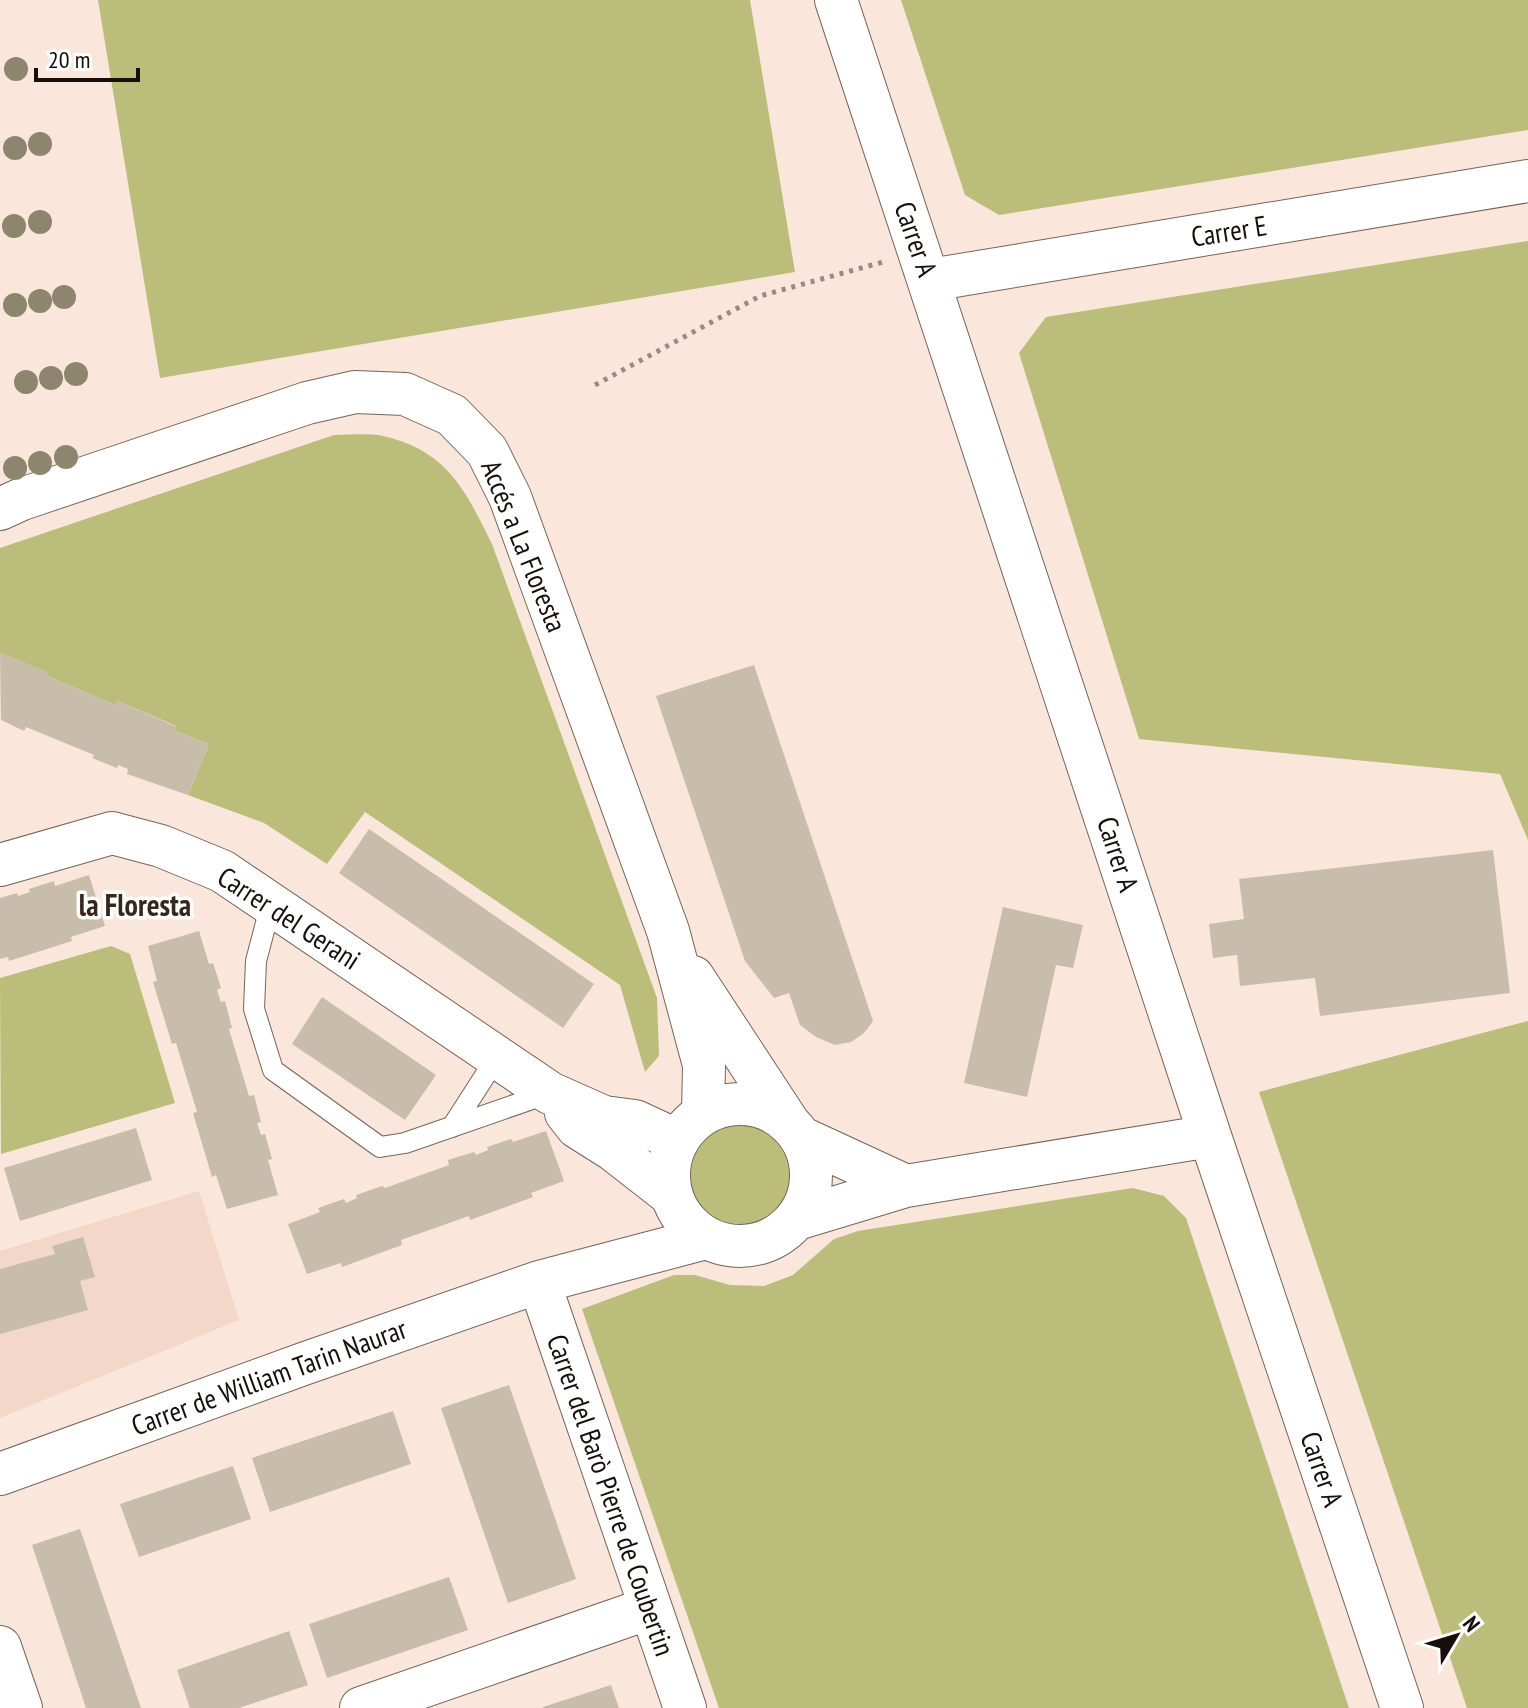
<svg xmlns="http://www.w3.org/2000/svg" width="1528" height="1708" viewBox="0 0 1528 1708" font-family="'PT Sans Narrow',sans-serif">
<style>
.built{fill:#f3d7c8}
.green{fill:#babe7a}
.building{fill:#c8bdab}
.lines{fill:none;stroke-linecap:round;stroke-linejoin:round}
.lane-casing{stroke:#75645a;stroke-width:22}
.street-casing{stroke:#75645a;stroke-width:44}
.path{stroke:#998a82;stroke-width:5;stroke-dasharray:4 6;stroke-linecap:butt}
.lane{stroke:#fff;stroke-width:20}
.street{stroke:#fff;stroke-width:42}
.tree{fill:#8d856e}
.labels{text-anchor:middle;stroke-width:7;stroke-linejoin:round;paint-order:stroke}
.street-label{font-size:28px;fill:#150e0a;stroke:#fff}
.neighbourhood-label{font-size:30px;font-weight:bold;fill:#36271e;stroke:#fff}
</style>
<rect width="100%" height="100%" fill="#fae6db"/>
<!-- built -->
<path class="built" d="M199,1191L239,1320L0,1418V1251Z"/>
<!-- green -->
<path class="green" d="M98,0H750L795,272L160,378Z
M901,0H1528V130L999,215L965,195Z
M1528,241V840L1500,774L1139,739L1019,353L1046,317Z
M334,435C350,435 368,433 383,436C448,451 465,490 492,544L657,998L659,1056L645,1072L620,985L365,812L327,864L264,823L188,795L209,744L175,731L176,726L118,701L115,705L47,676V672L0,653V548Z
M111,946L130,954L175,1103L1,1154L0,978Z
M1528,1021V1708H1467L1259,1092Z
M689 1175a52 52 0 1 1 104 0a52 52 0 1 1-104 0Z
M1133,1188L1164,1196L1186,1218L1349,1708H719L582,1309L674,1275H695L730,1285L764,1286L793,1275L834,1239L858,1231Z"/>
<!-- building -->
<path class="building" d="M0,653L48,672L47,676L115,705L118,701L177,727L175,731L209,744L188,795L127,774L128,769L118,765L117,768L92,758L94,755L26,727L24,731L1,720Z
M754,665L873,1021L864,1033L851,1042L835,1045L816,1037L800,1025L789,993L774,998L745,961L656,696Z
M369,829L594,984L563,1028L339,873Z
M1493,850L1510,993L1320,1016L1315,978L1240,986L1237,955L1213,958L1209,924L1244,919L1239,879Z
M89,875L105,926L71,937L72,941L9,961L8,957L0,959V898L17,893L18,896L30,892L29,889L54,881L55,886Z
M1003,907L1083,925L1073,968L1056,965L1027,1097L964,1083Z
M199,931L209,964L213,963L221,988L217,990L221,1002L225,1001L232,1028L229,1029L249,1096L254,1095L261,1122L257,1123L261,1135L265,1134L272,1159L268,1160L278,1195L227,1209L216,1175L212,1177L193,1113L197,1112L176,1043L172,1044L153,982L157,981L148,946Z
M322,997L436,1075L405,1120L292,1044Z
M136,1128L152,1180L20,1221L4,1168Z
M546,1131L564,1181L531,1193L533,1197L470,1220L469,1216L401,1240L402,1245L342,1267L341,1263L307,1274L288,1224L320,1212L318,1208L344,1199L346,1203L357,1198L356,1195L382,1186L385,1188L449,1165L448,1160L474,1152L476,1155L488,1150L487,1147L511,1139L513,1142Z
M83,1237L95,1277L80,1281L88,1310L0,1334V1269L55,1254L52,1246Z
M509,1385L576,1579L508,1603L441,1408Z
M393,1411L411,1464L270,1512L252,1458Z
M233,1466L251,1519L139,1557L120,1504Z
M80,1529L141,1708H86L32,1545Z
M449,1577L468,1630L327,1678L309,1624Z
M289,1631L308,1685L239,1708H190L177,1670Z
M611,1685L619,1708H543V1707Z"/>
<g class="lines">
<defs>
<path id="lane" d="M271,904L256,961L254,1009L273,1070L380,1147L405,1143L549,1093
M452,1127L497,1057"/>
<path id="street" d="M836,0L1210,1136L1402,1708
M930,280L1528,181
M0,509L22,499L307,403L355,392L405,394L452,415L487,451L510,497L668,931L704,1065L703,1114
M0,865L112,833L161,846L222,871L550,1093L604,1117L635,1121L678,1141
M693,977L788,1122
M669 1175a71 71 0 1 1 142 0a71 71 0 1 1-142 0Z
M566,1113L577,1127L612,1149L671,1195
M802,1138L906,1186
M797,1219L906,1186L1210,1136
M539,1282L685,1708
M0,1474L306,1363L539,1282L706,1238
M0,1647L21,1708
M361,1708L650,1608"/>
</defs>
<!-- lane casing -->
<use href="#lane" class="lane-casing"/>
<!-- street casing -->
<use href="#street" class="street-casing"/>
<!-- path -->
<path class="path" d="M595,385L760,296L883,262"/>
<!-- lane -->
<use href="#lane" class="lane"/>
<!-- street -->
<use href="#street" class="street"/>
</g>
<!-- trees -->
<g class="tree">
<circle cx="16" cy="69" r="12"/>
<circle cx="40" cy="144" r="12"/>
<circle cx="15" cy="148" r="12"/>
<circle cx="40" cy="222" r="12"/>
<circle cx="14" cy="226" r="12"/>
<circle cx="64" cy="297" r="12"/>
<circle cx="40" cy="301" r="12"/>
<circle cx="15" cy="305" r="12"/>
<circle cx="76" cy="374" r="12"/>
<circle cx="51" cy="378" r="12"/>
<circle cx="26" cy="382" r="12"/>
<circle cx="66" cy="457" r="12"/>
<circle cx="40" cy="463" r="12"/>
<circle cx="15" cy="468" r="12"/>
</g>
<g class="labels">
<!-- street labels -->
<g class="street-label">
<text transform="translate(1229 231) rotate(-9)" y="10">Carrer E</text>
<text transform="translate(916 239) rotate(71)" y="10">Carrer A</text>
<text transform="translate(524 546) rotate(68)" y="10">Accés a La Floresta</text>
<text transform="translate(1118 854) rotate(72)" y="10">Carrer A</text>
<text transform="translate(289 918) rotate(33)" y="10">Carrer del Gerani</text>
<text transform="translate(269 1377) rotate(-20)" y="10">Carrer de William Tarin Naurar</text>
<text transform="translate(1322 1469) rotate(71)" y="10">Carrer A</text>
<text transform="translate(611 1495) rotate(71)" y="10">Carrer del Barò Pierre de Coubertin</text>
</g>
<!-- neighbourhood labels -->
<g class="neighbourhood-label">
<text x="135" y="916">la Floresta</text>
</g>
</g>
<!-- north arrow -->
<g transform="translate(1456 1636) rotate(52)" stroke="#ffffff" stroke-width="6" paint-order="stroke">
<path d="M0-6L14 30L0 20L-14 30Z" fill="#150e0a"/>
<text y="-12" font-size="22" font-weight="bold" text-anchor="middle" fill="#150e0a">N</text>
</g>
<!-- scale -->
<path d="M36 68v12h102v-12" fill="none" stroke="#150e0a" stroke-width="4"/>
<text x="48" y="68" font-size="24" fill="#150e0a" stroke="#ffffff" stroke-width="6" paint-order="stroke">20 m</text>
</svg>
